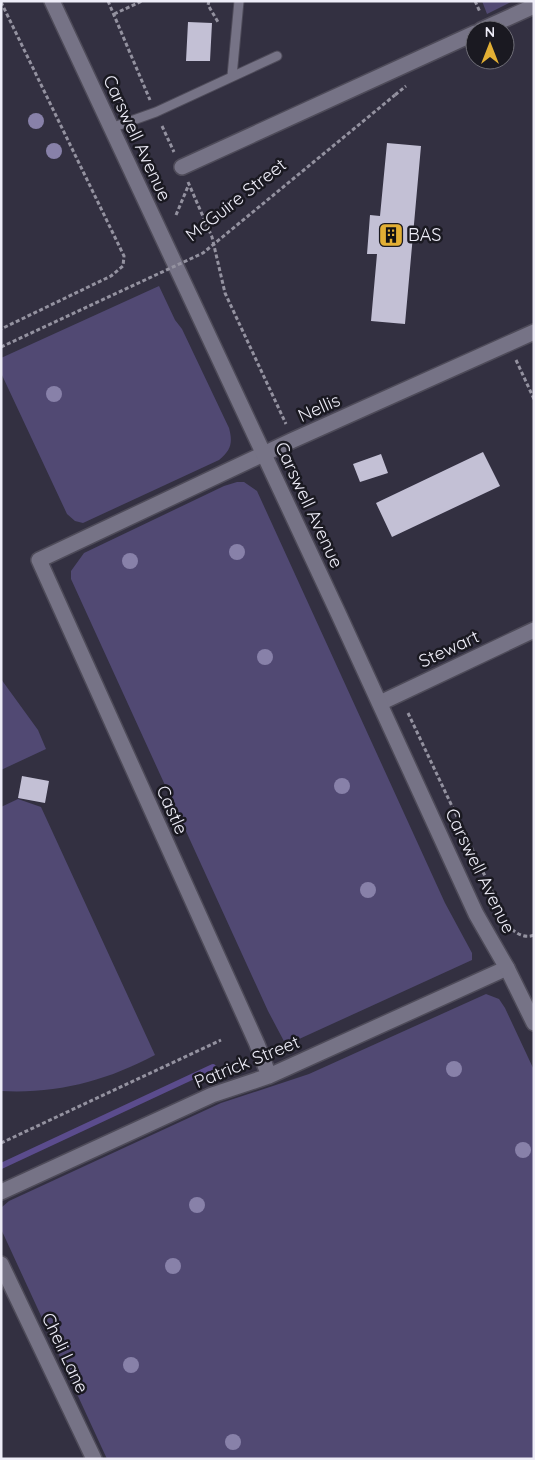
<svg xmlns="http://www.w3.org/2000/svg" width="535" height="1460" viewBox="0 0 535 1460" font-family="Quicksand,sans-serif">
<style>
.green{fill:#514973}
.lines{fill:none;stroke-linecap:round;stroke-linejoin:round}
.stream{stroke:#5b4c8d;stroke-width:6}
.building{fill:#c3c0d5}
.lane-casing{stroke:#4e4b59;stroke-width:11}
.street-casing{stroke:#4e4b59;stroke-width:18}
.secondary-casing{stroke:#4e4b59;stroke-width:18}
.path{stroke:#9492a0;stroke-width:3;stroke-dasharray:4 2.5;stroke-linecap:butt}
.lane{stroke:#767386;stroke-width:9}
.street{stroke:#767386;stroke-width:15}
.secondary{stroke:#767386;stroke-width:15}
.path-bridge{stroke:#9492a0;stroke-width:3;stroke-dasharray:4 2.5;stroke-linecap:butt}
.tree{fill:#8881a9}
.labels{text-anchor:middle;stroke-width:5;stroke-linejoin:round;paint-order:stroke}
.street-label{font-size:18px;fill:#eeedf8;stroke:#1a1921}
.poi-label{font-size:18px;fill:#eeedf8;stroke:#1a1921;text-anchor:start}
</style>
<rect width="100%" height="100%" fill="#333041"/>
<!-- green -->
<path class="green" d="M482,1H513L487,14Z
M159,286L175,320L182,329L229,428C233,443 231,450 219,460L83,523L75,521L67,514L1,373V358Z
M237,482H244L257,491L445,903L472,953V960L286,1045L268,1011L71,579V571L84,553L224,486Z
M1,679L38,730L46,749L1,770Z
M18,799L41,807L155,1055C106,1081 57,1094 1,1091V807Z
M486,994L499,999L505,1008L534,1070V1459H107L1,1229L2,1207L9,1201L221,1103L309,1074Z"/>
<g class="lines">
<!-- stream -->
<path class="stream" d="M1,1166L213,1067"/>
</g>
<!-- building -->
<path class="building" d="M188,22L212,23L210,61H186Z
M387,143L421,146L405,324L371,321L377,254H367L370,215L380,216Z
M483,452L500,486L392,537L376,503Z
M381,454L388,473L360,482L353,464Z
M22,776L49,781L45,803L18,798Z"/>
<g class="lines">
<defs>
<path id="lane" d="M232,76L239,1
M111,128L156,112L277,56"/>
<path id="street" d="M481,30L534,6
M182,167L475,33
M380,703L534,630
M269,1076L257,1044L39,560L291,441L534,332
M1,1192L212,1095L269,1076L507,968
M1,1264L94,1459"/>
<path id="secondary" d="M52,1L339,615L476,914L507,968L534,1023"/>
</defs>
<!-- lane casing -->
<use href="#lane" class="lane-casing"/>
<!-- street casing -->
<use href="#street" class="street-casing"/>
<!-- secondary casing -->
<use href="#secondary" class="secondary-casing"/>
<!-- path -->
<path class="path" d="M108,1L150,100
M209,1L208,5L218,22
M475,1L480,12
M1,2L124,256L123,266L111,276L1,329
M114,14L142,1
M395,95L406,86
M162,126L174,152
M188,182L212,237L225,293L286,424
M176,215L189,184
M516,360L534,399
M408,713L509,927C516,933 524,939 534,935
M1,1143L221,1040"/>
<!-- lane -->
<use href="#lane" class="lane"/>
<!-- street -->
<use href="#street" class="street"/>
<!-- secondary -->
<use href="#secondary" class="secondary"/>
<!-- path-bridge -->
<path class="path-bridge" d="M1,347L203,253L395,95"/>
</g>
<!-- trees -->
<g class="tree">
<circle cx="36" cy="121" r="8"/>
<circle cx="54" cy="151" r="8"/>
<circle cx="54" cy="394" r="8"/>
<circle cx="237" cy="552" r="8"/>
<circle cx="130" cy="561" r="8"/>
<circle cx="265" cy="657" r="8"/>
<circle cx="342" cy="786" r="8"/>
<circle cx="368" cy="890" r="8"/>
<circle cx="454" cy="1069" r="8"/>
<circle cx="523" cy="1150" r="8"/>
<circle cx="197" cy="1205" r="8"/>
<circle cx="173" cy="1266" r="8"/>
<circle cx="131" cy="1365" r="8"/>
<circle cx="233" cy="1442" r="8"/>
</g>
<!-- icons -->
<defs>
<symbol id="building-square" viewBox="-11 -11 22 22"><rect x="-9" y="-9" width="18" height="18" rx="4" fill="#e2af34" stroke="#1a1921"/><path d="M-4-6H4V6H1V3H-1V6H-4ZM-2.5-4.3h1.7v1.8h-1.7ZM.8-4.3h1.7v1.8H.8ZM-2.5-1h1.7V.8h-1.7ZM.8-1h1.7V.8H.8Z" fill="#111"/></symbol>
</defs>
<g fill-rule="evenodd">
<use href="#building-square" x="377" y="221" width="28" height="28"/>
</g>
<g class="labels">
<!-- street labels -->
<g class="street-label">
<text transform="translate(137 138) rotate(65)" y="6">Carswell Avenue</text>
<text transform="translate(236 200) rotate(-38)" y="6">McGuire Street</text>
<text transform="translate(319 408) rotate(-24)" y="6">Nellis</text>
<text transform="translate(309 505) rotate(65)" y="6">Carswell Avenue</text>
<text transform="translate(449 649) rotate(-25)" y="6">Stewart</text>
<text transform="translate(172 810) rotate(66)" y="6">Castle</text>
<text transform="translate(480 871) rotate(64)" y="6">Carswell Avenue</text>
<text transform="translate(247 1062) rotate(-22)" y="6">Patrick Street</text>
<text transform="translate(65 1353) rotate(65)" y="6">Cheli Lane</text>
</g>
<!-- poi labels -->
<g class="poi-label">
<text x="408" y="241">BAS</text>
</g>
</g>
<!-- border -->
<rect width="535" height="1460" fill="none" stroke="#eeedf8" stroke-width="5"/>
<!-- north arrow -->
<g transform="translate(490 45)"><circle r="24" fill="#1a1921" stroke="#6f6e77"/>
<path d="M0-4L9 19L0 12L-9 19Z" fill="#e2af34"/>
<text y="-8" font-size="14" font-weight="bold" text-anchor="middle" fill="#eeedf8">N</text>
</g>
</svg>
